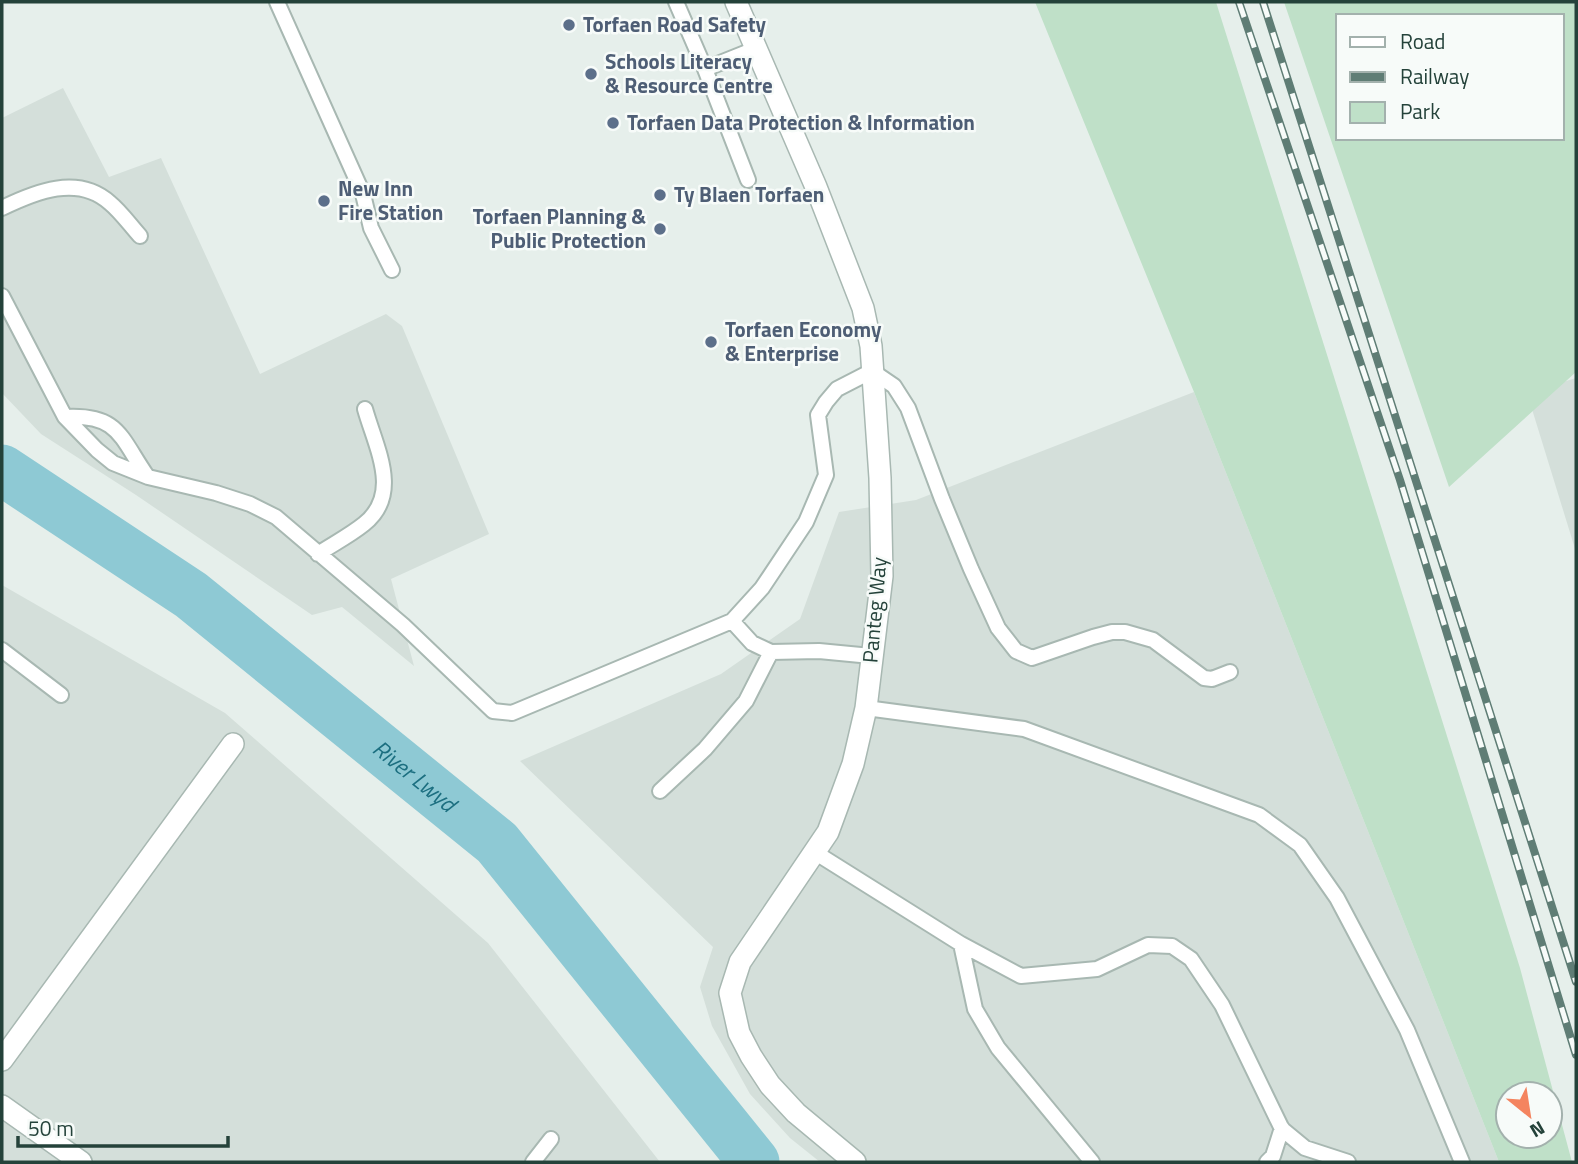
<svg xmlns="http://www.w3.org/2000/svg" width="1578" height="1164" viewBox="0 0 1578 1164" font-family="'Titillium Web',sans-serif">
<style>
.built{fill:#d4dfda}
.green{fill:#bfe0c8;fill-rule:evenodd}
.lines{fill:none;stroke-linecap:round;stroke-linejoin:round}
.river{stroke:#8ec9d4;stroke-width:51}
.service-casing{stroke:#a8b8b2;stroke-width:18}
.minor-casing{stroke:#a8b8b2;stroke-width:24}
.service{stroke:#fff;stroke-width:14}
.minor{stroke:#fff;stroke-width:21}
.rail-casing{stroke:#5f7d75;stroke-width:8}
.rail{stroke:#f7fbf9;stroke-width:5;stroke-dasharray:16;stroke-linecap:butt}
.service-dot{fill:#5c6f8a;stroke:#f7fbf9;stroke-width:2.5}
.labels{text-anchor:middle;stroke-width:5;stroke-linejoin:round;paint-order:stroke}
.service-label{font-size:21px;font-weight:bold;fill:#4e5e75;stroke:#f7fbf9;text-anchor:start}
.street-label{font-size:21px;fill:#24423a;stroke:#f7fbf9}
.water-label{font-size:23px;font-style:italic;fill:#1c6f80;stroke:#f7fbf9}
</style>
<rect width="100%" height="100%" fill="#e6efeb"/>
<!-- built -->
<path class="built" d="M63,88L109,177L161,158L260,374L386,314L402,326L489,534L391,579L414,666L342,607L312,615L136,495L41,434L2,393V118Z
M1576,378V552L1527,393Z
M1194,392L1499,1162H820L790,1138L750,1094L712,1026L700,987L713,947L520,761L721,674L800,619L839,512L916,500Z
M2,585L225,713L488,943L660,1162H2Z"/>
<!-- green -->
<path class="green" d="M1035,2H1216L1520,968L1572,1162H1499L1194,392ZM1508,1094H1550V1136H1508Z
M1284,2H1576V372L1449,487ZM1338,16H1562V138H1338Z"/>
<g class="lines">
<!-- river -->
<path class="river" id="s1" d="M2,470L191,595L497,843L754,1162"/>
<defs>
<path id="service" d="M277,2L363,194L371,228L392,270
M676,2L705,69L755,49
M705,69L748,180
M2,208C35,192 78,174 110,203C121,212 130,225 140,236
M2,296L65,417L97,450L113,463L148,477L216,493L250,504L276,517L403,625L493,711L512,713L732,621L762,588L806,522L826,475L818,415L826,402L837,389L872,371L894,386L908,408L942,499L971,569L998,628L1016,651L1032,658L1093,637L1112,632H1125L1153,640L1204,678L1212,679L1230,672
M65,417C119,414 120,437 147,476
M318,554C333,544 349,536 364,524C402,494 376,448 365,409
M732,621L752,643L771,652L819,651L871,656
M2,650L61,695
M866,708L1024,729L1259,815L1300,845L1337,898L1407,1030L1462,1162
M660,791L705,749L746,701L771,652
M816,853L961,944L1021,976L1097,969L1148,945L1172,946L1191,959L1222,1005L1282,1129L1305,1148L1348,1162
M961,944L975,1009L998,1048L1092,1162
M533,1162L551,1139
M1267,1162L1273,1156L1282,1128"/>
<path id="minor" d="M736,2L816,187L863,308L871,346L880,478L882,576L866,708L853,764L828,832L740,962L730,993L739,1033L751,1056L770,1085L796,1113L855,1162
M2,1060L233,744
M2,1106L81,1162"/>
</defs>
<!-- service casing -->
<use href="#service" class="service-casing"/>
<!-- minor casing -->
<use href="#minor" class="minor-casing"/>
<!-- service -->
<use href="#service" class="service"/>
<!-- minor -->
<use href="#minor" class="minor"/>
<defs>
<path id="rail" d="M1239,2L1400,480L1576,1055
M1263,2L1576,982"/>
</defs>
<!-- rail casing -->
<use href="#rail" class="rail-casing"/>
<!-- rail -->
<use href="#rail" class="rail"/>
</g>
<!-- markers -->
<g class="service-dot">
<circle cx="569" cy="25" r="7"/>
<circle cx="591" cy="74" r="7"/>
<circle cx="613" cy="123" r="7"/>
<circle cx="660" cy="195" r="7"/>
<circle cx="324" cy="201" r="7"/>
<circle cx="660" cy="229" r="7"/>
<circle cx="711" cy="342" r="7"/>
</g>
<g class="labels">
<!-- service labels -->
<g class="service-label">
<text x="583" y="32">Torfaen Road Safety</text>
<text x="605" y="69">Schools Literacy<tspan x="605" dy="24">&amp; Resource Centre</tspan></text>
<text x="627" y="130">Torfaen Data Protection &amp; Information</text>
<text x="338" y="196">New Inn<tspan x="338" dy="24">Fire Station</tspan></text>
<text x="674" y="202">Ty Blaen Torfaen</text>
<text x="646" y="224" text-anchor="end">Torfaen Planning &amp;<tspan x="646" dy="24">Public Protection</tspan></text>
<text x="725" y="337">Torfaen Economy<tspan x="725" dy="24">&amp; Enterprise</tspan></text>
</g>
<!-- street labels -->
<g class="street-label">
<text transform="translate(875 610) rotate(-85)" y="7">Panteg Way</text>
</g>
<!-- water labels -->
<g class="water-label">
<text dy="8" stroke="none"><textPath href="#s1" startOffset="514">River Lwyd</textPath></text>
</g>
</g>
<!-- border -->
<rect width="1578" height="1164" fill="none" stroke="#24423a" stroke-width="7"/>
<!-- legend -->
<rect x="1336" y="14" width="228" height="126" fill="#f7fbf9" stroke="#a3b1ad" stroke-width="2"/>
<rect x="1350" y="37" width="35" height="10" fill="#ffffff" stroke="#a3b1ad" stroke-width="2"/>
<text x="1400" y="49" font-size="21" fill="#24423a">Road</text>
<rect x="1350" y="72" width="35" height="10" fill="#5f7d75" stroke="#a3b1ad" stroke-width="2"/>
<text x="1400" y="84" font-size="21" fill="#24423a">Railway</text>
<rect x="1350" y="102" width="35" height="21" fill="#bfe0c8" stroke="#a3b1ad" stroke-width="2"/>
<text x="1400" y="119" font-size="21" fill="#24423a">Park</text>
<!-- north arrow -->
<g transform="translate(1529 1115) rotate(150)"><circle r="33" fill="#f7fbf9" stroke="#a3b1ad" stroke-width="2"/>
<path d="M0-5L12 26L0 18L-12 26Z" fill="#f4845f"/>
<text y="-10" font-size="19" font-weight="bold" text-anchor="middle" fill="#24423a">N</text>
</g>
<!-- scale -->
<path d="M18 1136v10h210v-10" fill="none" stroke="#24423a" stroke-width="3.5"/>
<text x="28" y="1136" font-size="21" fill="#24423a" stroke="#f7fbf9" stroke-width="5" paint-order="stroke">50 m</text>
</svg>
